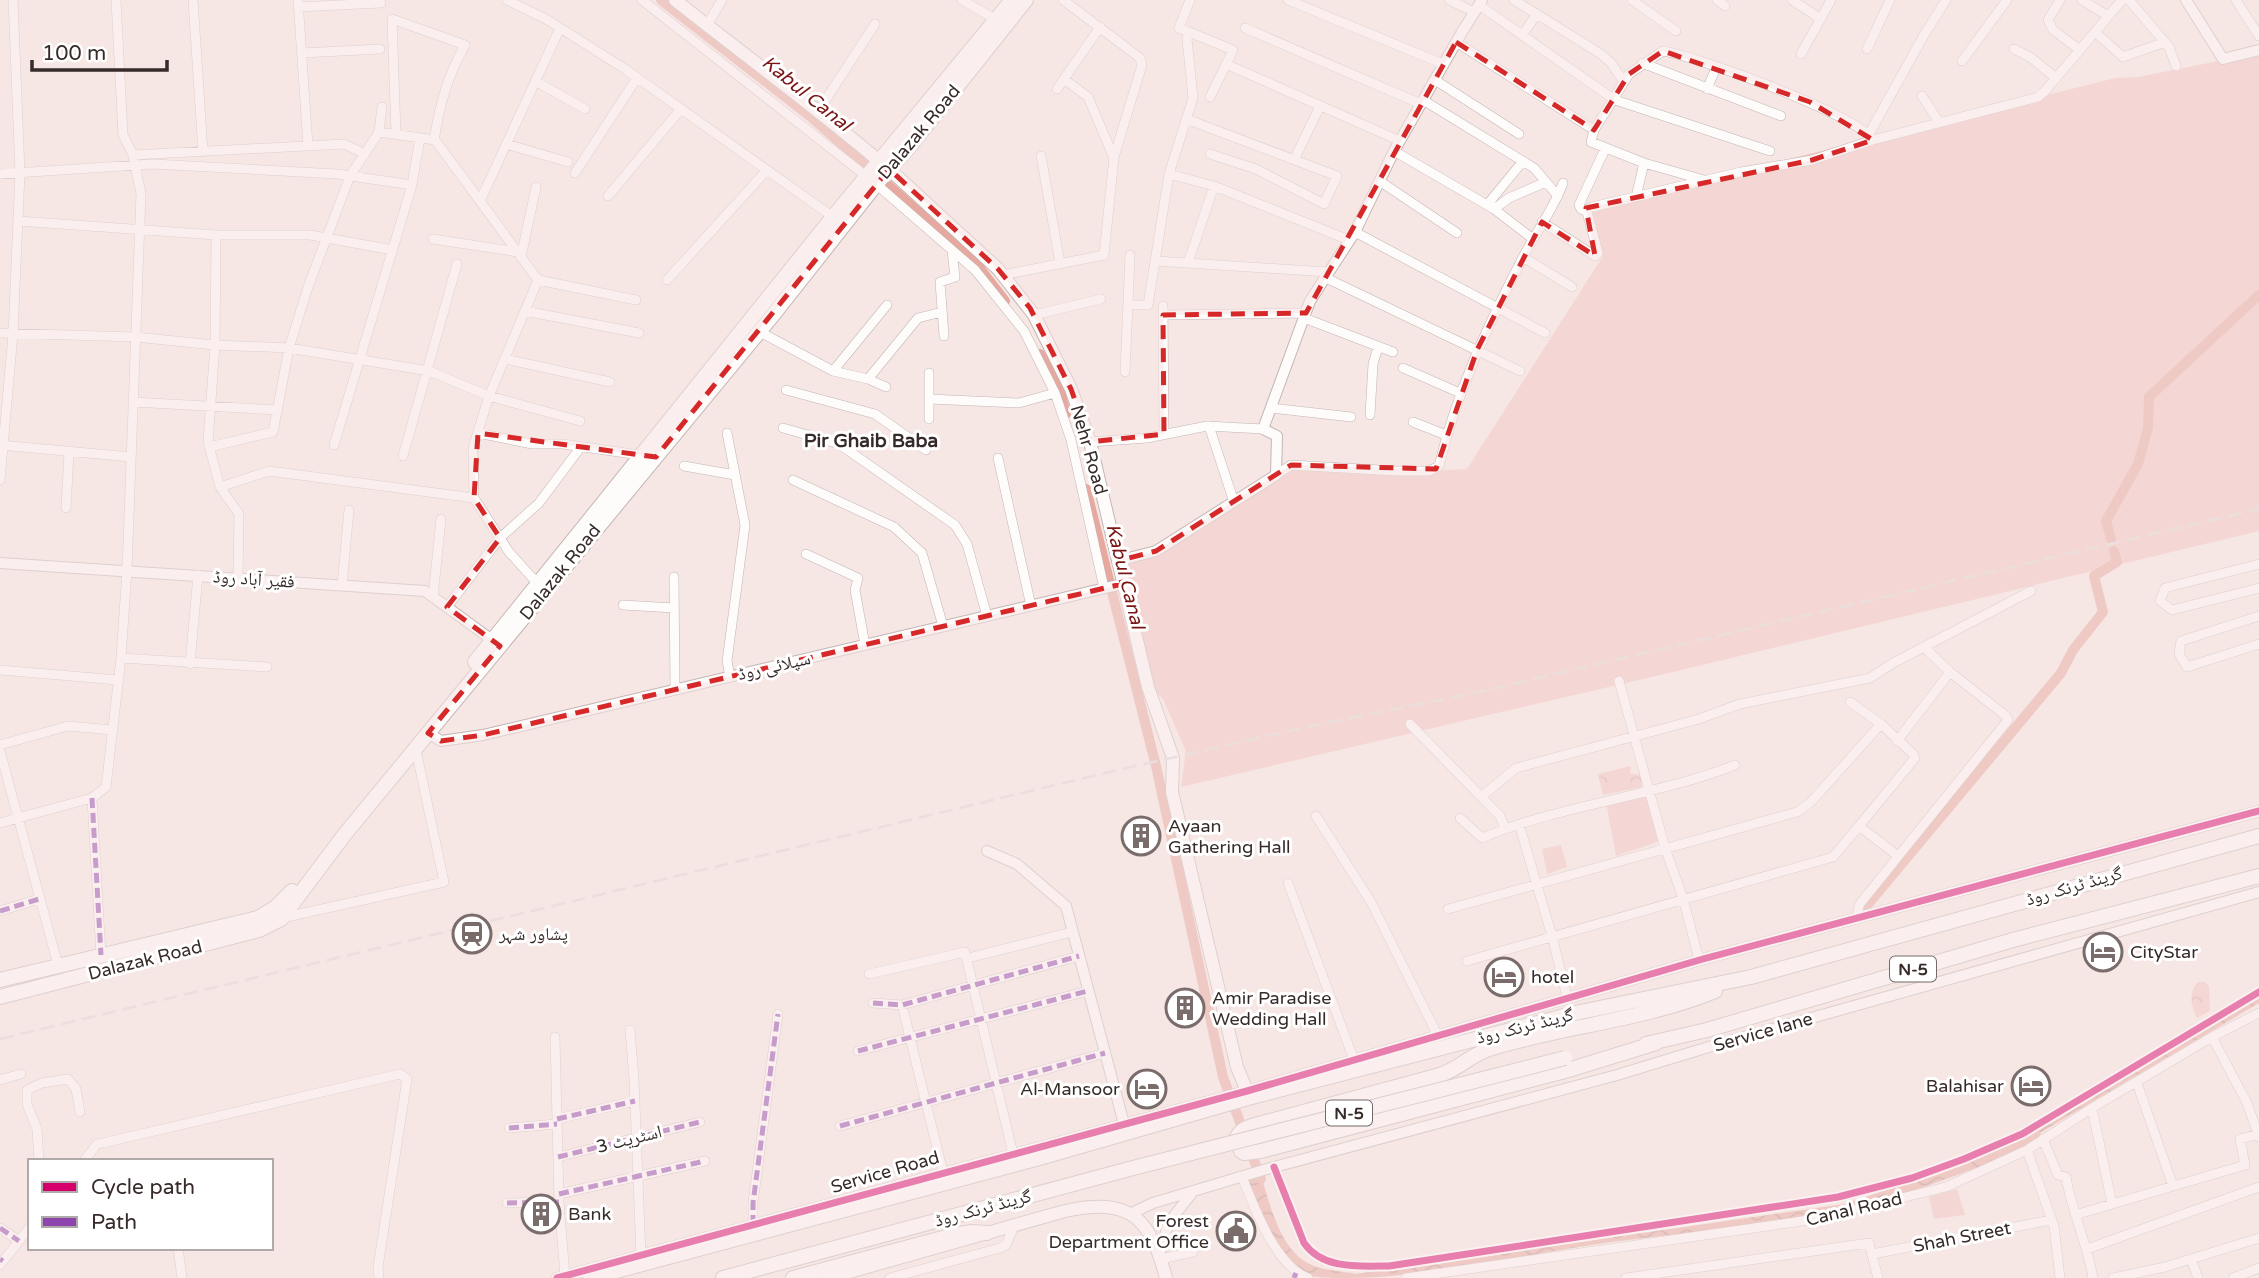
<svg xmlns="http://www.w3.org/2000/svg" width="2259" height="1278" viewBox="0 0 2259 1278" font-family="'Varela Round','Noto Naskh Arabic',sans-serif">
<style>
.green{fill:#f2c6c0}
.forest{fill:url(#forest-crowns)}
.water{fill:url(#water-waves)}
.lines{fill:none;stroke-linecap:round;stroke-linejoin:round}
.canal{stroke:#e7a89f;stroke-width:10}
.minor-casing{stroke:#c2b6b4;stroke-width:10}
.tertiary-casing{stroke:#c2b6b4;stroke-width:12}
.secondary-casing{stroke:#c2b6b4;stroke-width:14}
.primary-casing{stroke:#c2b6b4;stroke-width:16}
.trunk-casing{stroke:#c2b6b4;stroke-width:16}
.minor{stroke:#fefbfb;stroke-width:9}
.tertiary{stroke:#fefbfb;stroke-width:10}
.secondary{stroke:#fefbfb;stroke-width:12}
.primary{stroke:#fefbfb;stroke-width:14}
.trunk{stroke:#fefbfb;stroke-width:14}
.rail{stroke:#dcd7d6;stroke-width:2.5;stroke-dasharray:14 7;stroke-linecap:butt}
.trunk-bridge-casing{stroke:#c2b6b4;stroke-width:16;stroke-linecap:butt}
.trunk-bridge{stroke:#fefbfb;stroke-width:14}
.quiet{stroke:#8e44ad;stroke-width:5;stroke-dasharray:10 5;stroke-linecap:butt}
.cycleway-casing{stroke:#fff;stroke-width:11}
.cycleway{stroke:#d6006c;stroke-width:7}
.marked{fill:none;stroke:#d62828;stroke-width:5;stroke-dasharray:14 9;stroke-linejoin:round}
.labels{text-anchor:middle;stroke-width:6;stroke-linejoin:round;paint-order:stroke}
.shield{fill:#fff;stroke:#726b69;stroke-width:2}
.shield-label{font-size:16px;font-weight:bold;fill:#362b29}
.street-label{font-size:18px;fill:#362b29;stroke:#fff}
.poi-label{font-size:18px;fill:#362b29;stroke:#fff;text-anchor:start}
.water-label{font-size:19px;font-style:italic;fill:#791512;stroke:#fff}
.neighbourhood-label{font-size:19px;font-weight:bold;fill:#362b29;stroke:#fff}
</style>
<defs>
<pattern id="forest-crowns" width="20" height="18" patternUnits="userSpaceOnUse" patternTransform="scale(1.75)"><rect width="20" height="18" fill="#f2c6c0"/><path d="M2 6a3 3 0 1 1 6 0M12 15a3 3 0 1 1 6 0" fill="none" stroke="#d0aaa5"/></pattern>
<pattern id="water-waves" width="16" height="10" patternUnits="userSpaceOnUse" patternTransform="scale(1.75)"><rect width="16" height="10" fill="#e7a89f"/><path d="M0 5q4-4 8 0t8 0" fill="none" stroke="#bc8982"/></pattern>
</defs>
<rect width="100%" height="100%" fill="#f6e6e4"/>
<!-- green -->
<path class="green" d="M2259,53V531L1673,672L1181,787L1186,751L1163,699L1155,691L1117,561L1156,551L1291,465L1429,471L1467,469L1603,256L1588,209L2115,78L2138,77Z
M1645,792L1663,840L1616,856L1606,802Z
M1561,845L1567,867L1547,874L1542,849Z
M1957,1189L1965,1215L1934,1219L1929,1197Z"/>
<!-- forest -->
<path class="forest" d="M1631,766L1630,774H1640L1642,787L1603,795L1598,774Z
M2198,982H2205L2209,987L2210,1011L2197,1018C2191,1007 2188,991 2198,982Z"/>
<!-- water -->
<path class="water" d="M2259,993V1003L2025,1142L2024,1135Z
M2014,1140L2017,1142L2018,1149L2012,1155C1963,1172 1913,1193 1862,1206C1780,1226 1695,1231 1611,1242C1524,1254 1432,1278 1344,1278C1334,1278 1318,1278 1308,1275C1280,1262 1256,1206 1248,1178L1261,1175C1270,1204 1280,1252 1312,1265C1325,1271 1342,1271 1356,1274L1844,1204L1929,1176Z"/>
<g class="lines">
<!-- canal -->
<path class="canal" d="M661,0L811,117L975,262L1005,301
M1040,354L1060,391L1066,414
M1086,489L1156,766L1223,1077L1244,1133
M2111,539L2106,521L2138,464L2148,428L2149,397L2259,295
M1864,909L2061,673L2073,650L2103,612L2094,576L2117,562L2114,551
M1249,1147L1261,1179
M2007,1152L2036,1135"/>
<defs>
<path id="minor" d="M193,0L203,152
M298,0L308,146
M507,0L546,19L625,69L833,217
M642,0L866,176
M962,0L997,20
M1190,0L1179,28L1233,50L1210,97
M1288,0L1443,64
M1449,0L1474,12
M1514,0L1601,54L1611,63L1624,82
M1632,0L1676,31
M1717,0L1725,6
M1792,0L1821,19
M2060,0L2048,20L2053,30L2080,50
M2082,0L2108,16
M2129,0L2169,47L2176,66
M2236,0L2259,36
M1479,5L1615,100L1770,151
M298,7L381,3
M707,25L722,0
M1245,28L1421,104
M2095,32L2123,57L2165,42
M1522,35L1537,14
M1456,42L1594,130
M1867,49L1890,0
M2014,49L2030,57L2056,78
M302,53L380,49
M1801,54L1831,0
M1962,61L2007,0
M1642,63L1781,116
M1226,64L1400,141
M1064,79L1088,97L1114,158
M1435,80L1519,134
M535,81L585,109
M1057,89L1100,27
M1707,89L1716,68
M1922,96L1939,122
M1423,100L1534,168L1558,196
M819,110L875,24
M1186,119L1337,176L1324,204L1256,169L1210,154
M379,132L435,140L538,280L489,396L473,448L474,498L509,552L537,583
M396,134L392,19L465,45C447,77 440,104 434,140
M1869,134L1924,35L1946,0
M506,144L568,162
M1394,151L1494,209L1533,239
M133,155L344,144L365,154
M1041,156L1060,263
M1294,160L1320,106
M575,173L637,78
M0,174L153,164L337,174L412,185
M1169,174L1214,186L1349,240
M1704,180L1644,163L1591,142L1594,130L1629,74L1663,51C1696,56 1858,115 1873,140
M1381,182L1457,233
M876,184L975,270L1024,331L1055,393L1071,440L1104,588
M608,196L681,109
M1636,197L1644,163
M480,201L560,28
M1487,205L1523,161
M1494,209L1509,198L1546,182
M1587,212L1581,209L1579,205L1605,149
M18,221L216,235H310L393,250
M1542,222L1595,256L1598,253L1587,212L1588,209L1592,207L1741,172L1812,160L1873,140L2038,97L2045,91L2122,0
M1355,232L1545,333
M216,235L215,345L208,442L220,487L239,514L238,578
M433,239L518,252
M521,257L536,187
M1523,257L1572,287
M1156,261L1328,272
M1188,263L1214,186
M1003,275L1104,255L1114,157L1142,65L1140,58L1063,0
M1324,277L1520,371
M538,280L636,300
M667,280L767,170
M1128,305H1148L1169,174L1193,98L1187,39L1189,32
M1163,306L1164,434
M525,311L639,333
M1034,315L1101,299
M1163,315L1306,313
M1304,318L1393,352
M760,332L833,371L868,379L886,387
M0,333L135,337L215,345L289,348L429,371L489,396L580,421
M944,336L940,282L955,277L952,251
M505,359L610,382
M1403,368L1460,393
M833,371L887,305
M1125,372L1130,255
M929,373V419
M868,379L918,318L942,312
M786,390L875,414L926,450
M929,399L1019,403L1055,393
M133,402L278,410
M1271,408L1351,417
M1370,415L1373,364L1378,347
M1413,422L1446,435
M1209,426L1234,502
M783,428L839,444L955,525L967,544L987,616
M478,433L532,444H563L640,455
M727,433L745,525L727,661L730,677
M1090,442L1147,438L1207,426L1263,429
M0,445L131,457
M334,445L412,185L420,138
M209,447L273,432L289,348L308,287L350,176L379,132L382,107
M403,456L457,264
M998,458L1031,606
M684,466L735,475
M1276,475L1291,465L1397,471H1429L1439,466C1456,394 1486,329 1520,263C1533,236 1553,211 1563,183
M0,480L13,334L20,173L13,0
M793,480L894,527L922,553L943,626
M220,487L269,471L474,498
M66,508L69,452
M806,554L858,578L855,590L865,645
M2259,564L2165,588L2160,601L2172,610L2259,588
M674,577L675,690
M342,585L349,510
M433,597L441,519
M623,605L674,608
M447,607L500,538L539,503L580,448
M2259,616L2181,641L2179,654L2187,667L2259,644
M121,658L267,667
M190,664L198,575
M0,670L118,680
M1619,681L1665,848L1683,898L1699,960
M1850,702L1881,724L1913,754L1915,758L1859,826
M1410,724L1500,816L1505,828
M1897,741L1950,672
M0,745L68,726L112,730
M0,751L58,965
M1481,797L1516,768L1699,719L1740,704L1870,678L1893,663L2031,591
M92,798L101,955
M1316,816L1371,902L1438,1036
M1460,818L1482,838C1563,804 1653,797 1735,765
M0,823L92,798L106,787L121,658L127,570L141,194L133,155L123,135L116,0
M1519,824L1552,936L1567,997
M1288,883L1354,1060
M1448,909L1797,812L1810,803L1881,724
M0,911L39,899
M282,918L444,882L416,750
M1857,919L1859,905L2008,720L2006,716L1950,672L1925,648
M968,958L1072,932
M1467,961L1833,857L1859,826L1898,856
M869,974L965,952L1013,1154
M873,1003L902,1005L1079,956
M902,1005L943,1172
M630,1030L634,1079L641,1256
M555,1037L559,1202L565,1276
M2212,1037L2247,1103L2259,1137
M858,1051L1088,991
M0,1080L21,1074
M2137,1083L2173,1186
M2092,1108L2112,1204
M557,1119L635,1101
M840,1126L1105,1053
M509,1128L557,1124
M2043,1139L2058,1175L2066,1177C2072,1212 2087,1243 2093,1278
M2027,1150L2054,1226L2060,1278
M558,1157L700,1122
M39,1161L37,1129L27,1104V1090L42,1083L68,1079L76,1089L80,1112
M84,1161L97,1144L103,1143L400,1074L407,1079L378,1267L379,1278
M1274,1167L1304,1243C1323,1270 1359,1266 1389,1266L1838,1197L1912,1178L1964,1159L2022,1134L2259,992
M1242,1177C1255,1209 1275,1265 1308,1278
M559,1194L705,1161
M507,1203L559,1202
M2075,1215L2245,1165L2240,1139L2258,1134
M753,1225V1203L778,1014
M0,1228L19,1241
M178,1248L182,1278
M2087,1249L2259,1187
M1872,1254L2052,1220
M1161,1259L1193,1252
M2191,1259L2198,1278
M0,1265L30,1227
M890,1278L1000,1248L1006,1245L1014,1226
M1406,1278L1816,1219L1946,1187L2027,1150L2092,1108L2212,1037L2259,1013
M1626,1278L1869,1243L1878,1278
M2113,1278L2165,1267L2259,1238
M2233,1278L2259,1268"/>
<path id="tertiary" d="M2186,0L2223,59L2259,50
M1117,561L1156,551L1276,475L1277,436L1263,429L1310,301L1355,232L1394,151L1462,32L1482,0
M0,563L425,591L492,640
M428,733L441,741L483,735L1122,584
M987,851L1017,864L1066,906L1124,1124
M1132,1213L1153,1203L1267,1169L1617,1075L1712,1046L2259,892
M1160,1252L1169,1222L1192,1193
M557,1278L1247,1091L1703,959L2259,811"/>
<path id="secondary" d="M675,0C743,54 813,105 879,161
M889,169L998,269L1034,315L1071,389L1090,442L1148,687L1173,758L1172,792L1237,1067L1247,1091
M828,1278L1065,1211C1130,1197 1150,1217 1166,1278"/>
<path id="primary" d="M475,662L833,217L1012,0
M0,980L258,918L276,907L292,891
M0,997L259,930L281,919L345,834L773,315L878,182L909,147L1026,0"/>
<path id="trunk" d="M1656,1043L1565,1071L1261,1151L1244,1153L1241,1151L1236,1139C1240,1127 1255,1125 1266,1122L1440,1075C1459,1069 1473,1053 1492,1048C1565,1026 1644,1020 1715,991
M1646,1044L1707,1030L2013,940L2259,876
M590,1278L1043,1157L1248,1098L1580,1012L1751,977L2259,836
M723,1278L1133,1168
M793,1278L954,1235L972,1232L987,1233"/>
</defs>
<!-- minor casing -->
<use href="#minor" class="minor-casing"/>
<!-- tertiary casing -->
<use href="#tertiary" class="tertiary-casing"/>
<!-- secondary casing -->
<use href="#secondary" class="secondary-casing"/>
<!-- primary casing -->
<use href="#primary" class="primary-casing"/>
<!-- trunk casing -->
<use href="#trunk" class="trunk-casing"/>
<!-- minor -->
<use href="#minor" class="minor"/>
<!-- tertiary -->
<use href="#tertiary" class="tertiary"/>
<!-- secondary -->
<use href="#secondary" class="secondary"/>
<!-- primary -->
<use href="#primary" class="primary"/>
<!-- trunk -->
<use href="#trunk" class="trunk"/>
<!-- rail -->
<path class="rail" d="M0,1039L1105,773L1320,724L1474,693L2259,509"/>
<defs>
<path id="trunk-bridge" d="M1133,1168L1565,1058"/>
</defs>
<!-- trunk-bridge casing -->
<use href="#trunk-bridge" class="trunk-bridge-casing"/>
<!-- trunk-bridge -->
<use href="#trunk-bridge" class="trunk-bridge"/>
<!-- quiet -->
<path class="quiet" d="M92,798L101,955
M0,911L39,899
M873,1003L902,1005L1079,956
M858,1051L1088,991
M557,1119L635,1101
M840,1126L1105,1053
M509,1128L557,1124
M558,1157L700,1122
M559,1194L705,1161
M507,1203L559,1202
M753,1225V1203L778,1014
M0,1228L19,1241
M0,1259L3,1261
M1294,1278L1296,1273"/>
<defs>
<path id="cycleway" d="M1274,1167L1304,1243C1323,1270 1359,1266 1389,1266L1838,1197L1912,1178L1964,1159L2022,1134L2259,992
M557,1278L1247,1091L1703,959L2259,811"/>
</defs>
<!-- cycleway casing -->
<use href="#cycleway" class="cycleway-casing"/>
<!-- cycleway -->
<use href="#cycleway" class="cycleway"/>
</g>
<!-- marked area -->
<path d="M0 0H2259V1278H0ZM1456,42L1594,130L1629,74L1663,51L1810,102L1873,140L1812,160L1586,208L1595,256L1542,222L1477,350L1436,469L1291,465L1156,551L1117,561L1122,584L483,735L441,741L428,733L500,646L447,607L500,538L474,498L478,433L656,457L889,169L998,269L1030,308L1071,389L1090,442L1164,434L1163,315L1306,313Z" fill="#f6e6e4" fill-opacity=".55" fill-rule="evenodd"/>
<path class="marked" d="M1456,42L1594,130L1629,74L1663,51L1810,102L1873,140L1812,160L1586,208L1595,256L1542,222L1477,350L1436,469L1291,465L1156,551L1117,561L1122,584L483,735L441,741L428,733L500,646L447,607L500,538L474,498L478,433L656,457L889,169L998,269L1030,308L1071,389L1090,442L1164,434L1163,315L1306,313Z"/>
<!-- icons -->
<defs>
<symbol id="building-ring" viewBox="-11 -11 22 22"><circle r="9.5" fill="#fff" stroke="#796c6a" stroke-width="1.5"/><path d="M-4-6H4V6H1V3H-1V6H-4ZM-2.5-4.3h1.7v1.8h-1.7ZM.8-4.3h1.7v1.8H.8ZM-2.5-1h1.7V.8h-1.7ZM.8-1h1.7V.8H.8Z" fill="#796c6a"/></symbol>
<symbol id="station-ring" viewBox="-11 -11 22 22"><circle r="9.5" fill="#fff" stroke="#796c6a" stroke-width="1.5"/><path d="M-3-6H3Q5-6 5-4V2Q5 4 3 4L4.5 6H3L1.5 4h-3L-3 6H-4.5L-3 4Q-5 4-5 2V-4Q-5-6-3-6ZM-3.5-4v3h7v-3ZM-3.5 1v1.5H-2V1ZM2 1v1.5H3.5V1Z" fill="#796c6a"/></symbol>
<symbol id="hotel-ring" viewBox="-11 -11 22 22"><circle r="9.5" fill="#fff" stroke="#796c6a" stroke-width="1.5"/><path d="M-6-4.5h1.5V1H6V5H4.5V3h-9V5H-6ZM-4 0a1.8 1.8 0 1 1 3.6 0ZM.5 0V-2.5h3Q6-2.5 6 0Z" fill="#796c6a"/></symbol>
<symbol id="civic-ring" viewBox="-11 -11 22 22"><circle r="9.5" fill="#fff" stroke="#796c6a" stroke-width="1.5"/><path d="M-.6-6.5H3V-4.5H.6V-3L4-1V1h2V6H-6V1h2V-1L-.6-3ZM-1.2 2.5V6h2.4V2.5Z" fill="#796c6a"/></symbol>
</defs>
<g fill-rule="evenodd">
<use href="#building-ring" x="1119" y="814" width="44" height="44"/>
<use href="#station-ring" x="450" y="912" width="44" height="44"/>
<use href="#hotel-ring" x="2081" y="930" width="44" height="44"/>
<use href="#hotel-ring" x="1482" y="955" width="44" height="44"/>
<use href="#building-ring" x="1163" y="986" width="44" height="44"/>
<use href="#hotel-ring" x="2009" y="1064" width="44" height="44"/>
<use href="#hotel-ring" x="1125" y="1067" width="44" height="44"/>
<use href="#building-ring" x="519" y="1192" width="44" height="44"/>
<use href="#civic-ring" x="1214" y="1209" width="44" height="44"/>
</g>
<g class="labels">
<!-- shield labels -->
<g class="shield">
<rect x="1890" y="956.5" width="46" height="25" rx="5"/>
<rect x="1326" y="1100.5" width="46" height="25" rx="5"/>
</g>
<g class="shield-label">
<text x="1913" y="975">N-5</text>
<text x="1349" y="1119">N-5</text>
</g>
<!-- street labels -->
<g class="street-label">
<text transform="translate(919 132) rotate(-50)" y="6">Dalazak Road</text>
<text transform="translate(1089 450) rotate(74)" y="6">Nehr Road</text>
<text transform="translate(560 572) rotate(-51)" y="6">Dalazak Road</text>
<text transform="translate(254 579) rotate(4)" y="6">فقیر آباد روڈ</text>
<text transform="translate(774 666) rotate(-13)" y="6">سپلائی روڈ</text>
<text transform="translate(2074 886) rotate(-16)" y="6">گرینڈ ٹرنک روڈ</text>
<text transform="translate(145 960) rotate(-14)" y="6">Dalazak Road</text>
<text transform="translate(1525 1026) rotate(-14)" y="6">گرینڈ ٹرنک روڈ</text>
<text transform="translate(1763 1032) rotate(-16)" y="6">Service lane</text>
<text transform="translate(629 1139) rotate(-14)" y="6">اسٹریٹ 3</text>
<text transform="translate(885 1172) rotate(-16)" y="6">Service Road</text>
<text transform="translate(983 1208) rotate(-15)" y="6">گرینڈ ٹرنک روڈ</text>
<text transform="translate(1854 1209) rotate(-13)" y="6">Canal Road</text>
<text transform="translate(1962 1237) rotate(-11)" y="6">Shah Street</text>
</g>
<!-- poi labels -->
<g class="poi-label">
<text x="1168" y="832">Ayaan<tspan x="1168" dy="21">Gathering Hall</tspan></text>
<text x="499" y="940">پشاور شہر</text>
<text x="2130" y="958">CityStar</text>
<text x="1531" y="983">hotel</text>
<text x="1212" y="1004">Amir Paradise<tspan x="1212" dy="21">Wedding Hall</tspan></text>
<text x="2004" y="1092" text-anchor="end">Balahisar</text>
<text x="1120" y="1095" text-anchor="end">Al-Mansoor</text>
<text x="568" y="1220">Bank</text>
<text x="1209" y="1227" text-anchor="end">Forest<tspan x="1209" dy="21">Department Office</tspan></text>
</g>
<!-- water labels -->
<g class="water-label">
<text transform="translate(807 93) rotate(39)" y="7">Kabul Canal</text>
<text transform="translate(1126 576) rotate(76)" y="7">Kabul Canal</text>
</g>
<!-- neighbourhood labels -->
<g class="neighbourhood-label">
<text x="871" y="447">Pir Ghaib Baba</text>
</g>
</g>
<!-- legend -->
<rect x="28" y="1159" width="245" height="91" fill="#ffffff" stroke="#afaaa9" stroke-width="2"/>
<rect x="42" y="1182" width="35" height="10" fill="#d6006c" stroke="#afaaa9" stroke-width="2"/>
<text x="91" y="1194" font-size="21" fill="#362b29">Cycle path</text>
<rect x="42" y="1217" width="35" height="10" fill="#8e44ad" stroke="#afaaa9" stroke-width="2"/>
<text x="91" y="1229" font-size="21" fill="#362b29">Path</text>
<!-- scale -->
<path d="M32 60v10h135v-10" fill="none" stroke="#362b29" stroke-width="3.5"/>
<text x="42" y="60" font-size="21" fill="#362b29" stroke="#ffffff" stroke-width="5" paint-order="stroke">100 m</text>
</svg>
